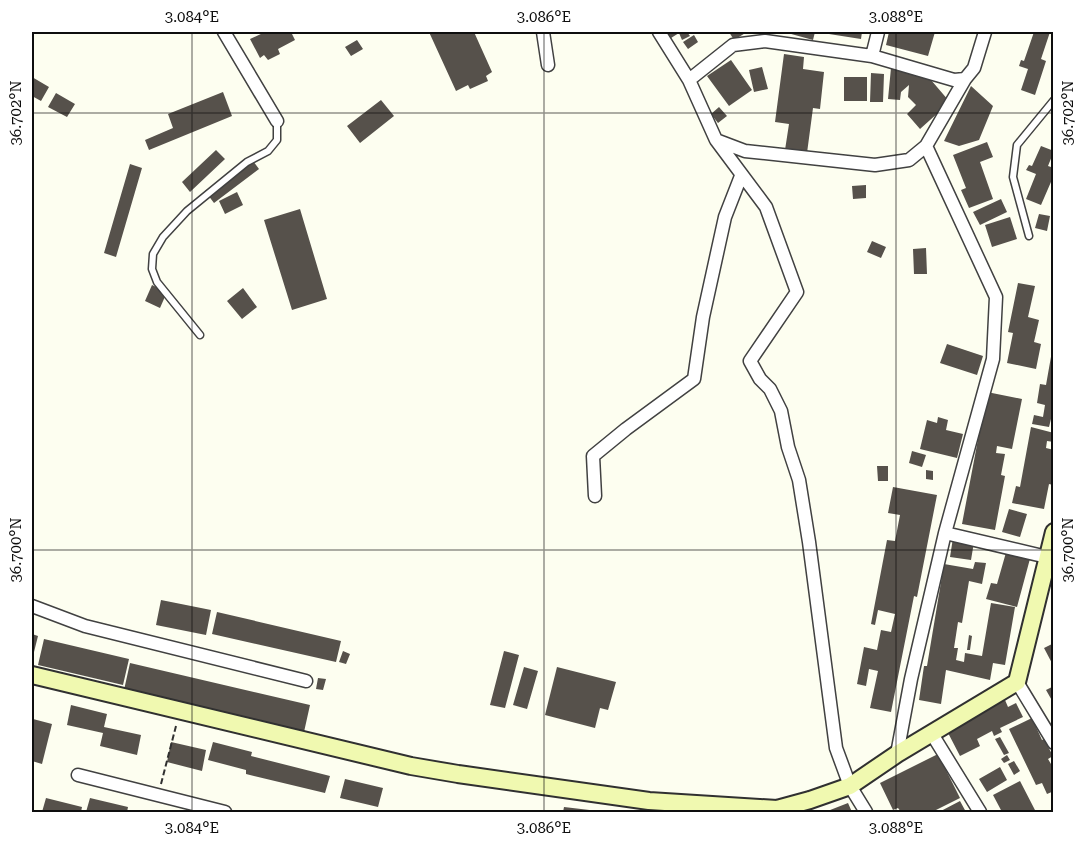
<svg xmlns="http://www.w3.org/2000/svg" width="1085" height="844" viewBox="0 0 1085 844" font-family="'Roboto Serif',serif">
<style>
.building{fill:#56514b}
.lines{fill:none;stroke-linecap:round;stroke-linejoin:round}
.lane-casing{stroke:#414141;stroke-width:9}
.street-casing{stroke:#414141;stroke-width:15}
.secondary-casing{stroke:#303030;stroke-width:20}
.path{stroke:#303030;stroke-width:2;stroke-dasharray:6 3;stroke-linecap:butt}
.lane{stroke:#fff;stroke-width:6}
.street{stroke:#fff;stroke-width:12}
.secondary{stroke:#f0f9b0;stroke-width:16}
.ticks{fill:none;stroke:#0e0e0e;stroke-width:1.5;stroke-opacity:0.45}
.neatline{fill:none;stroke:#0e0e0e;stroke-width:2}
.ticks-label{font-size:15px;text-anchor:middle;fill:#0e0e0e}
</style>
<rect width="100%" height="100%" fill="#fdfef0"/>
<!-- building -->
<path class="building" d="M265,32H291L295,40L278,49L280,54L268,60L264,55L260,58L250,39Z
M429,32H474L492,72L486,76L488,81L470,89L468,85L456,91Z
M667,32H687L690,36L682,40L679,33L671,38Z
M729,32H747L734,40Z
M784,32H815L813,40Z
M830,32H862L861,39L829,34Z
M889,32H935L928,56L886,45Z
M1034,32H1050L1041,59L1046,61L1035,95L1021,90L1028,69L1019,66L1021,60L1024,61Z
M694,35L698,42L688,49L683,42Z
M357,40L363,49L351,56L345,47Z
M784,54L804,57L803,69L824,72L820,109L813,108L807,153L785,150L789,124L775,122Z
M731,60L752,90L729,106L707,76Z
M762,67L768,89L754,92L749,70Z
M891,68L925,73L949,101L940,109L939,112L920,129L907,114L916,105L908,97L909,85L901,92L900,100L888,99Z
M871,73L884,74L883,102H870Z
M32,77L49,87L41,101L32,96Z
M844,77H867V101H844Z
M971,86L993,106L979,140L959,146L944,141Z
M223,92L232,116L149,150L145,140L173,128L168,114Z
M56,93L75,104L67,117L48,107Z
M381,100L394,116L360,143L347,126Z
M719,107L727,116L718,123L711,114Z
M987,142L993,157L980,162L993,199L969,208L961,190L966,188L953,155Z
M1041,146L1054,151L1048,166L1054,168V175L1041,205L1026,199L1036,174L1026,170L1029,165L1032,166Z
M216,150L225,159L190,192L182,182Z
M251,158L259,169L214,203L205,191Z
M130,164L142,168L116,257L104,253Z
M866,185V198L853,199L852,186Z
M237,192L243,205L225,214L219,201Z
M1001,199L1007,212L980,225L973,212Z
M300,209L327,299L292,310L264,220Z
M1039,214L1050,216L1047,231L1035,228Z
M1010,217L1017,239L992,247L985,225Z
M872,241L886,247L881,258L867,252Z
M926,248L927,274H914L913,249Z
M1018,283L1035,286L1028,317L1039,320L1034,342L1041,344L1036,369L1007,363L1013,333L1008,332Z
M152,285L167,292L160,308L145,301Z
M243,288L257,307L242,319L227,301Z
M947,344L983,356L977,375L940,363Z
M1052,351L1054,407L1049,427L1032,424L1034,415L1043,417L1045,405L1037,403L1040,384L1046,385Z
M987,392L1022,399L1012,449L997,446L996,453L1005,454L1001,475L1005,476L995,530L962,524Z
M938,417L948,420L946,430L963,434L957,458L920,449L927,420L937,423Z
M1031,427L1054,433V442L1047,441L1046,448L1054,450V480L1053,485L1049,484L1044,509L1012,503L1016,486L1020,487Z
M912,451L926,455L922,467L909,463Z
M877,466H888V481H878Z
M926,470L933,471V480L926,479Z
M893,487L937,495L917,597L914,596L891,712L870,708L878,671L869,669L866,686L857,684L864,647L877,650L881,630L891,632L895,614L878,610L875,625L871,624L887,540L895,541L900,515L888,513Z
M1009,509L1027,514L1020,537L1002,532Z
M953,538L974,542L971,560L950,557Z
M1007,549L1031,555L1017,607L986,599L991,583L997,584Z
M975,562L986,563L982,584L969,581L962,623L958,622L954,648H958L956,660L964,662L965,653L982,656L991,603L1015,607L1005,665L993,663L990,680L946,670L941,704L919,700L924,666H927L944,564L973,569Z
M161,600L211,610L206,635L156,625Z
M217,612L341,641L336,662L212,634Z
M32,634L38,636L32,660Z
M969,635L972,636L970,650H967Z
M44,639L129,659L123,685L38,665Z
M1054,643V667L1044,648Z
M343,651L350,654L346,664L339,662Z
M504,651L519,655L505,708L490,705Z
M130,663L310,705L304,732L124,690Z
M524,667L538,671L527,709L513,705Z
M557,667L616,682L608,710L600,708L595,728L545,715Z
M318,678L326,679L323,690L316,689Z
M1054,686V704L1046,690Z
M1005,700L1008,707L1016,703L1023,717L1000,728L1002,732L994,736L992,731L977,739L980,746L960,756L946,729Z
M71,705L107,714L104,727L141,735L137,755L100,746L103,733L67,725Z
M1032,718L1042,740L1044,739L1053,756L1048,759L1051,764L1054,763V791L1047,794L1042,783L1036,785L1009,729Z
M33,719L52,724L42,764L32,761Z
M1000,737L1009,753L1004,755L995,739Z
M171,742L206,750L202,771L167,762Z
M213,742L252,752L251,756L330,776L325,793L246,774V770L208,760Z
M938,754L960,798L932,812H901L898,808L893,810L880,783Z
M1007,755L1010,760L1004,763L1001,759Z
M1014,761L1020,771L1014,775L1008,764Z
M1000,767L1007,780L987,792L979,779Z
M345,779L383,788L378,807L340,798Z
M1020,781L1036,812H1002L993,795Z
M46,798L82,807L81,812H42Z
M90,798L128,807L127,812H86Z
M960,801L966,812H939Z
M848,803L852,812H825Z
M564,807L598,811V812H563Z"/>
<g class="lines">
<defs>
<path id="lane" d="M1029,236L1013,177L1017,145L1054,100
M200,335L157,282L152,269L153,254L163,237L187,211L247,162L268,151L277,140V121"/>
<path id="street" d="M224,32L277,121
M543,32L548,65
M659,32L689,80L716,140L745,151L875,165L909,160L926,146L965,79
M872,56L878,32
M689,80L733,45L765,41L872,56L954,80L965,79L974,68L985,32
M716,140L766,207L797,292L750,361L760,379L770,389L781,411L788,447L799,480L809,542L836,748L850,786L866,812
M926,146L996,297L993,359L945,533
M595,496L593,456L626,429L694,379L703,317L725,217L741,176
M32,606L85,626L306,681
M1017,682L1054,743
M932,734L980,812
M897,754L911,679L945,533L1047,557
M78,775L225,812"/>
<path id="secondary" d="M32,675L411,766L458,774L649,801L777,809L810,800L850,786L897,754L1017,682L1054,532"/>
</defs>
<!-- lane casing -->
<use href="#lane" class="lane-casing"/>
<!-- street casing -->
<use href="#street" class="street-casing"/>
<!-- secondary casing -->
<use href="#secondary" class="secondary-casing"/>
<!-- path -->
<path class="path" d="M161,784L176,726"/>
<!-- lane -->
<use href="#lane" class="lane"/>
<!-- street -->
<use href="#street" class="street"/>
<!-- secondary -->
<use href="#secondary" class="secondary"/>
</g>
<!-- ticks -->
<path class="ticks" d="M192,32V812M544,32V812M896,32V812M32,113H1054M32,550H1054"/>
<!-- border -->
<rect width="1085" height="844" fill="none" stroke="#ffffff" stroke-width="66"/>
<rect x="33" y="33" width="1019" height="778" class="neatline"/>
<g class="ticks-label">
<text x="192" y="22">3.084°E</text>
<text x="544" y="22">3.086°E</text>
<text x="896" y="22">3.088°E</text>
<text transform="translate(16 113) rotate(-90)" y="5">36.702°N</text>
<text transform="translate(1068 113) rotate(-90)" y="5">36.702°N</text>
<text transform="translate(16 550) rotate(-90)" y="5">36.700°N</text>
<text transform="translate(1068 550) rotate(-90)" y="5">36.700°N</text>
<text x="192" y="833">3.084°E</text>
<text x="544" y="833">3.086°E</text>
<text x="896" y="833">3.088°E</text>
</g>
</svg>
